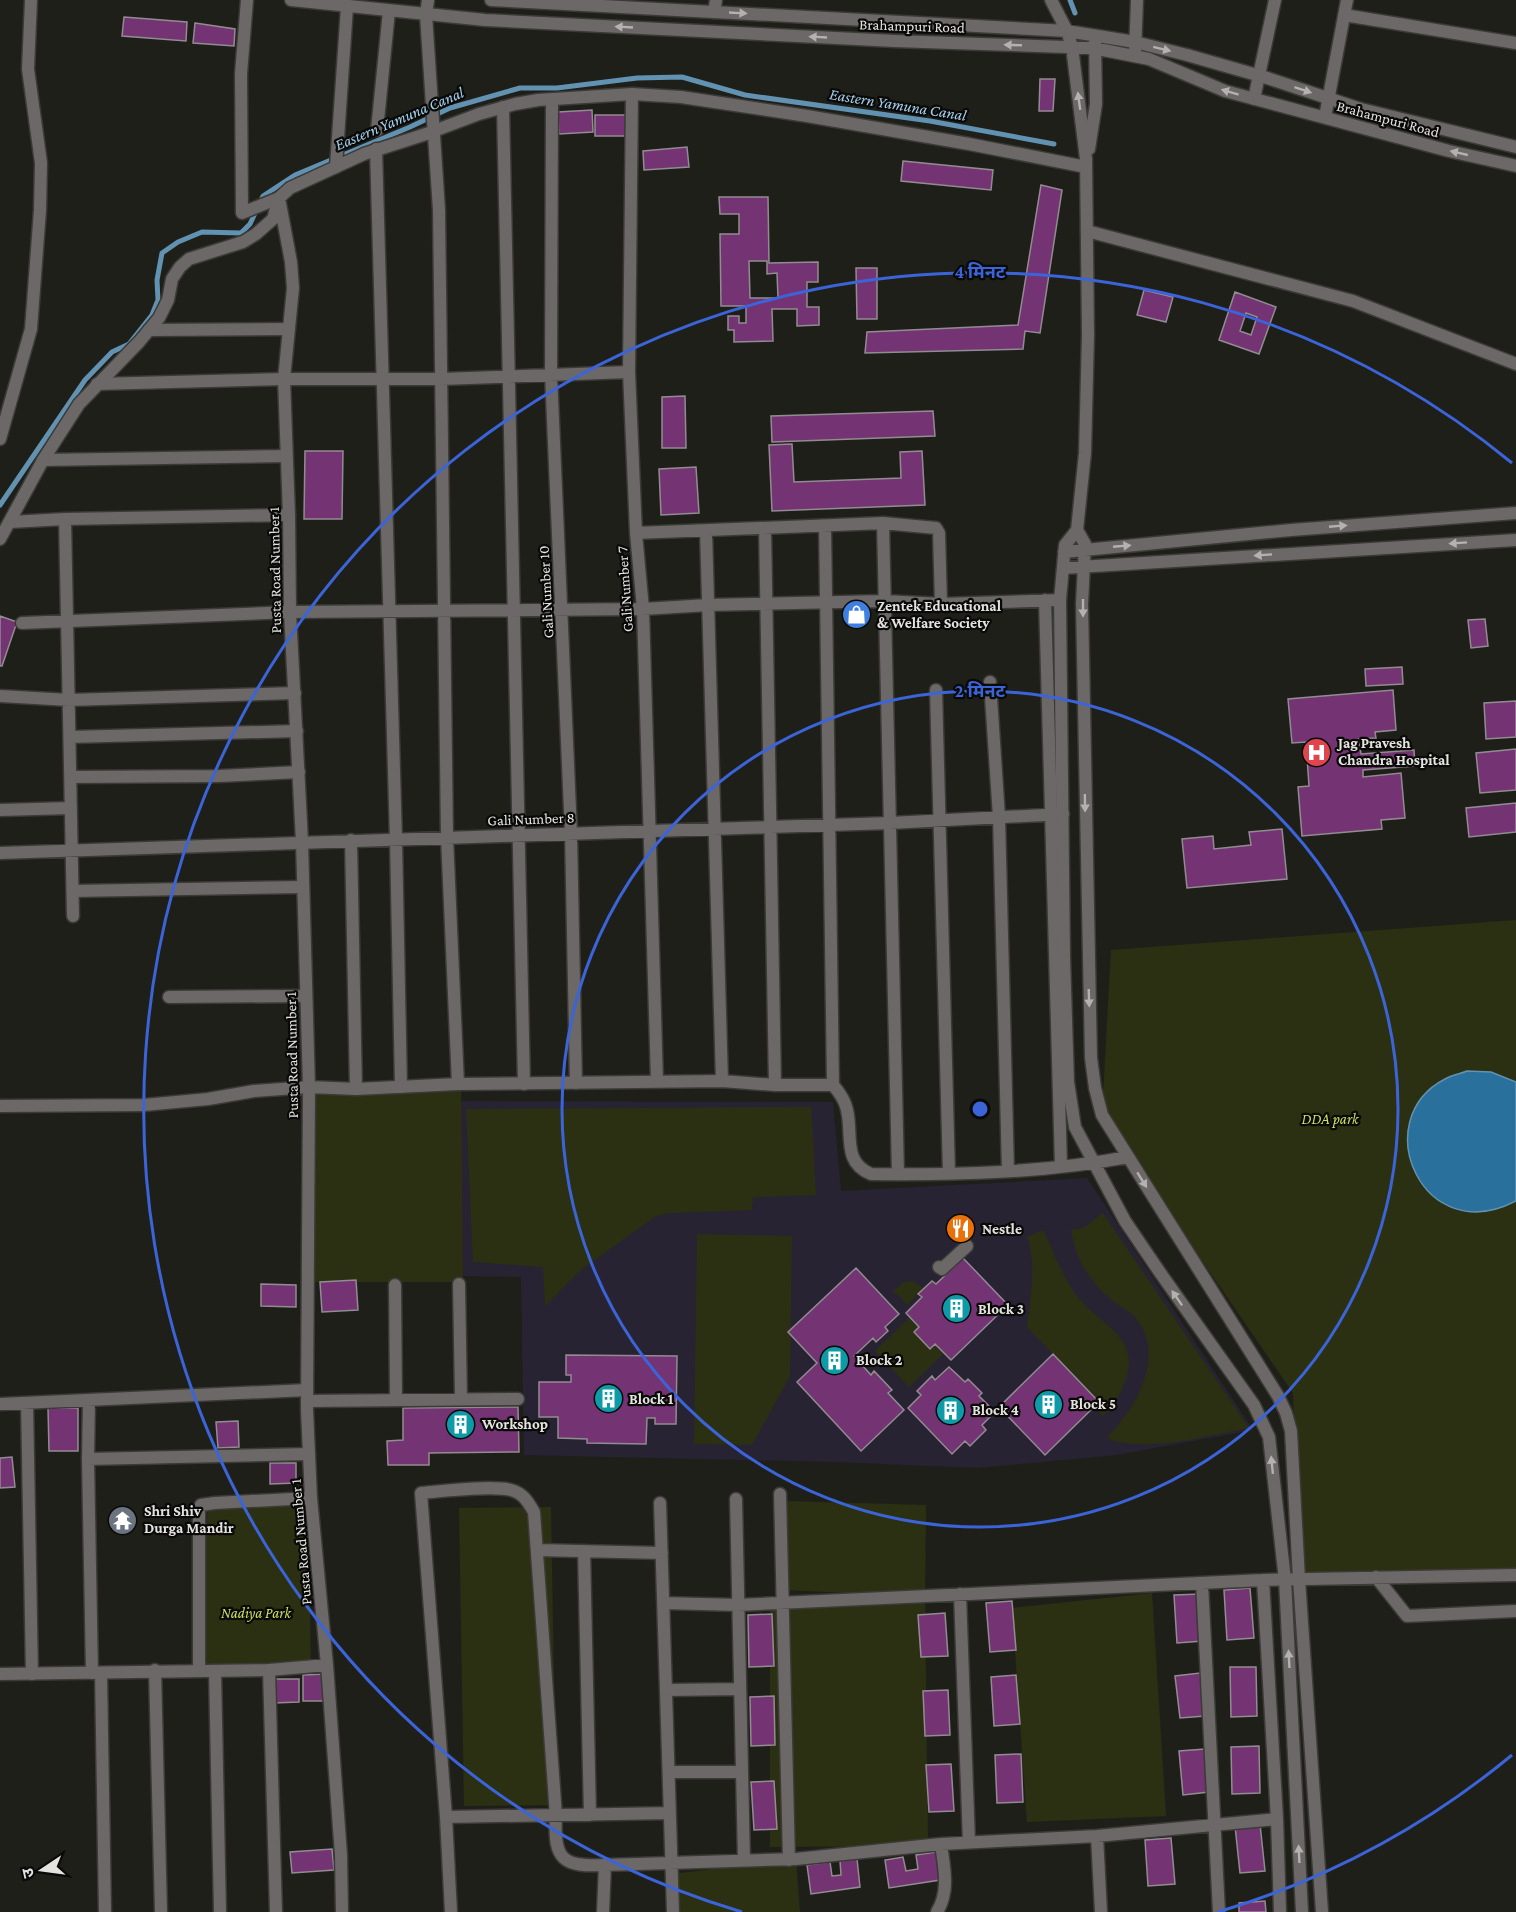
<svg xmlns="http://www.w3.org/2000/svg" width="1516" height="1912" viewBox="0 0 1516 1912" font-family="'Crimson Pro','Noto Sans Devanagari',serif">
<style>
.education{fill:#272333}
.green{fill:#2c3012}
.water{fill:#29709d;stroke:#6192b1;stroke-width:1.5}
.lines{fill:none;stroke-linecap:round;stroke-linejoin:round}
.stream{stroke:#6192b1;stroke-width:5}
.building{fill:#743373;stroke:#918c91;stroke-width:1.5;fill-rule:evenodd}
.pedestrian-casing{stroke:#3b3a36;stroke-width:15}
.minor-casing{stroke:#3b3a36;stroke-width:15}
.tertiary-casing{stroke:#3b3a36;stroke-width:15}
.pedestrian{stroke:#6b6867;stroke-width:12}
.minor{stroke:#6b6867;stroke-width:12}
.tertiary{stroke:#6b6867;stroke-width:12}
.oneway{fill:#b4b2b0}
.ring{fill:none;stroke:#3b64d9;stroke-width:3}
.labels{text-anchor:middle;stroke-width:4.5;stroke-linejoin:round;paint-order:stroke}
.street-label{font-size:15px;fill:#e4e3e0;stroke:#090907}
.poi-label{font-size:15px;font-weight:bold;fill:#e4e3e0;stroke:#090907;text-anchor:start}
.park-label{font-size:15px;font-style:italic;fill:#cddf5d;stroke:#090907}
.water-label{font-size:16px;font-style:italic;fill:#a5cfee;stroke:#090907}
.centre{fill:#3b64d9;stroke:#090907;stroke-width:3}
.ring-label{font-size:18px;text-anchor:middle;font-weight:bold;fill:#3b64d9;stroke:#090907;stroke-width:4.5;stroke-linejoin:round;paint-order:stroke}
</style>
<rect width="100%" height="100%" fill="#1f1f1a"/>
<!-- education -->
<path class="education" d="M459,1101L833,1102L841,1191L1087,1178L1253,1430L1116,1455L978,1468L835,1462L524,1455L521,1277L463,1276Z"/>
<!-- green -->
<path class="green" d="M1516,920V1572L1299,1579L1293,1393L1102,1115L1111,950Z
M461,1085L463,1282H306L312,1086Z
M811,1107L816,1195L753,1197L752,1210L669,1213L656,1216L582,1269L545,1306L543,1267L473,1262L466,1109Z
M1103,1213L1249,1428C1208,1435 1145,1454 1106,1438C1136,1409 1168,1354 1134,1316C1128,1310 1119,1306 1112,1300C1090,1283 1075,1258 1071,1230L1083,1228Z
M1043,1230C1053,1250 1066,1284 1080,1300C1104,1327 1141,1338 1125,1382C1119,1396 1114,1406 1103,1416L1095,1409L1100,1402L1027,1327C1030,1302 1037,1261 1027,1237Z
M697,1234L792,1236L790,1376L752,1445L694,1444Z
M913,1281L923,1288L908,1305L893,1291L904,1282Z
M909,1318L943,1354L909,1387L875,1351Z
M784,1501L926,1505L925,1596L928,1846L770,1847V1604L915,1596L785,1590Z
M208,1503H308L311,1665L199,1670Z
M551,1507L556,1805L464,1806L459,1508Z
M1152,1593L1166,1816L1027,1822L1012,1608Z
M796,1859L800,1912H673L672,1874Z"/>
<!-- water -->
<path class="water" d="M1467,1071L1491,1072L1516,1082V1201C1423,1250 1366,1120 1445,1079C1452,1075 1460,1074 1467,1071Z"/>
<g class="lines">
<!-- stream -->
<path class="stream" d="M1070,0L1075,13
M0,505L85,380L112,352L129,344L152,315L158,300L157,280L162,253L178,242L202,232L241,233L250,224L263,196L295,175L410,127L450,108L520,88H557L637,78L682,77L745,95L930,121L1054,144"/>
</g>
<!-- building -->
<path class="building" d="M124,17L187,22L186,41L122,36Z
M195,23L235,29L234,46L193,43Z
M1040,79H1055L1053,111H1039Z
M592,110L593,132L559,134L558,112Z
M595,115H628V136H595Z
M687,147L689,167L644,170L643,151Z
M903,161L993,170L991,190L901,181Z
M1041,185L1062,190L1040,333L1025,331L1023,349L865,353L867,332L1018,325Z
M719,197H768L769,263L818,262V282H807V307H819V325L797,326V309H772L773,341L734,342V330H728V316H739V323H746V306H721L720,234H739V214H720ZM749,261H767V274L777,273L778,298H750Z
M856,268H877V319H857Z
M1144,290L1173,297L1166,322L1137,315Z
M1235,292L1276,307L1259,354L1219,340ZM1246,313L1257,317L1251,335L1240,331Z
M685,396L686,448H662V397Z
M933,411L935,436L772,442L771,416Z
M792,444L794,482L901,478L900,452L922,451L925,505L772,511L769,445Z
M305,451H343L342,519H304Z
M696,467L699,513L661,515L659,469Z
M0,616L17,622L2,666H0Z
M1485,619L1488,646L1471,648L1468,620Z
M1402,667L1403,684L1366,686L1365,669Z
M1393,690L1396,730L1375,732L1376,738L1359,739L1361,754L1414,750L1415,766L1363,770V777L1401,773L1405,818L1381,820L1382,829L1302,836L1298,787L1309,786L1306,742L1292,743L1288,699Z
M1516,701V737L1486,739L1484,703Z
M1516,749V790L1480,793L1476,753Z
M1516,803V832L1469,837L1466,808Z
M1282,829L1287,879L1187,888L1182,839L1213,836L1214,849L1251,845L1249,832Z
M963,1258L1008,1305L951,1360L935,1344L930,1349L914,1332L919,1327L906,1313L922,1297L918,1294L932,1281L936,1284Z
M856,1268L899,1314L885,1327L888,1331L876,1342L873,1338L854,1356L871,1375L874,1371L892,1390L888,1393L904,1410L861,1451L797,1382L817,1363L788,1332Z
M356,1280L358,1310L322,1312L320,1282Z
M261,1284L296,1285V1307L261,1306Z
M1053,1354L1099,1402L1045,1455L999,1407Z
M566,1355L677,1356L676,1424H655V1418H647L646,1444L587,1443V1439L558,1438V1417H539V1382H571V1375H566Z
M949,1367L965,1382L968,1379L982,1393L979,1396L995,1412L982,1425L986,1430L970,1446L965,1441L952,1454L908,1408L921,1395L917,1391L932,1376L935,1380Z
M518,1407L519,1452L429,1453V1465H388L387,1441L403,1440V1408Z
M48,1408H78V1451H49Z
M238,1421L239,1447L218,1448L216,1422Z
M12,1457L15,1487L0,1488V1458Z
M270,1463H296V1483L270,1484Z
M1250,1588L1254,1638L1227,1640L1224,1590Z
M1201,1594L1203,1641L1177,1643L1174,1595Z
M1012,1601L1016,1650L990,1652L986,1603Z
M945,1613L948,1656L921,1657L918,1615Z
M772,1614L774,1666L749,1667L748,1615Z
M1230,1667H1256L1257,1716L1231,1717Z
M1200,1673L1205,1716L1180,1718L1175,1676Z
M325,1674V1701H303V1675Z
M1016,1675L1020,1724L994,1726L991,1677Z
M274,1679H299V1702L274,1703Z
M948,1690L950,1735L925,1736L923,1691Z
M774,1696L775,1745L751,1746L750,1697Z
M1259,1746L1260,1793L1232,1794L1231,1747Z
M1205,1749L1209,1792L1183,1795L1179,1751Z
M1021,1754L1023,1802L997,1803L995,1755Z
M951,1764L954,1811L929,1812L926,1765Z
M774,1781L777,1829L754,1830L751,1782Z
M1260,1824L1265,1871L1240,1873L1235,1826Z
M1171,1838L1175,1884L1148,1886L1145,1840Z
M332,1849L334,1870L292,1873L290,1852Z
M936,1852L940,1880L889,1888L885,1860L903,1857L906,1871L918,1869L916,1855Z
M857,1859L860,1887L811,1894L807,1865L830,1862L832,1876L841,1875L840,1861Z
M1265,1901L1266,1912H1239V1903Z"/>
<g class="lines">
<defs>
<path id="pedestrian" d="M939,1267L942,1269L967,1246"/>
<path id="minor" d="M247,0L241,74L242,213L279,198
M428,0L426,15L439,210L447,837L458,1084
M714,12L716,0
M1344,15L1516,43
M1135,53L1137,0
M632,94L629,372L636,533L643,609L657,1081
M552,99L551,374L571,833L576,1083
M1254,99L1275,0
M503,107L524,1084
M1325,117L1347,0
M377,130L389,11
M376,149L396,840L401,1087
M336,167L347,7
M1087,231L1353,301L1516,364
M149,330L289,329
M97,384L284,379H442L629,372
M0,439L31,329L40,210L41,163L28,69L31,0
M43,460L286,456
M65,519L73,916
M10,522L65,519L289,515
M883,523L898,1174
M825,526L833,1085
M765,528L775,1085
M706,531L722,1081
M636,533L883,523L936,528L939,533L941,604L1060,600
M1045,600L1061,1166
M22,623L290,612L643,609L708,605L885,601L941,604
M990,682L999,817L1008,1171
M936,690L949,1173
M0,696L69,700L295,693
M70,737L297,731
M70,777L219,776L299,772
M0,810L71,808
M351,840L356,1089
M0,853L890,823L1063,814
M73,891L303,887
M169,997L305,996
M459,1284L461,1399
M395,1285L396,1400
M89,1400L88,1459L92,1673
M307,1401L518,1399
M27,1403L32,1674
M0,1404L307,1390
M88,1459L309,1454
M780,1494L789,1860
M736,1499L744,1861
M660,1503L673,1912
M537,1550L662,1553
M584,1551L590,1815
M1376,1577L1407,1616L1516,1611
M1202,1583L1219,1912
M960,1594L969,1842
M664,1603L738,1605L1263,1580L1516,1575
M155,1670L161,1912
M199,1670V1509L201,1505L215,1503L311,1498
M269,1670L276,1912
M215,1671L220,1912
M101,1673L105,1912
M667,1690L740,1689
M669,1772H742
M446,1817L670,1813
M1277,1819L1280,1912
M1097,1836L1101,1912
M451,1912L446,1817L421,1493C443,1491 492,1485 511,1490C523,1493 528,1502 534,1512L556,1816C553,1861 564,1867 605,1865
M603,1912L605,1865L796,1859L941,1844L1097,1836L1277,1819L1263,1580
M937,1912C950,1891 944,1867 941,1844"/>
<path id="tertiary" d="M291,0L485,20L895,41L1093,48L1149,59L1225,91L1449,151L1516,166
M491,0L1067,31L1135,42L1187,55L1264,77L1361,109L1516,147
M1051,0L1067,31L1072,47L1086,159L1088,335L1085,453L1077,530L1065,545L1060,600L1064,957L1068,1082L1075,1127L1125,1221L1161,1274L1254,1405L1269,1437L1285,1580L1302,1912
M1089,149L1096,104L1095,41
M279,198L291,262L293,288L284,379L289,515L290,612L302,842L309,1087L307,1410L311,1498L327,1665L341,1855L342,1912
M1077,530L1085,544L1082,604L1091,1058L1095,1088L1102,1115L1278,1396L1286,1413L1291,1431L1299,1579L1322,1912
M0,539L43,460L79,404L139,342L159,318L168,300L172,279L180,267L189,259L243,242L256,234L273,219L279,198L290,188L364,154L426,134L479,114L515,104L538,100L632,94L681,97L807,116L969,144L1086,167
M1064,552L1291,530L1516,513
M1063,568L1516,540
M0,1106L144,1105L208,1099L254,1091L309,1087L356,1089L458,1084L722,1081L775,1085H833C840,1093 845,1100 847,1110C853,1135 842,1162 871,1174C956,1175 1044,1173 1128,1157
M0,1674L269,1670L327,1665"/>
</defs>
<!-- pedestrian casing -->
<use href="#pedestrian" class="pedestrian-casing"/>
<!-- minor casing -->
<use href="#minor" class="minor-casing"/>
<!-- tertiary casing -->
<use href="#tertiary" class="tertiary-casing"/>
<!-- pedestrian -->
<use href="#pedestrian" class="pedestrian"/>
<!-- minor -->
<use href="#minor" class="minor"/>
<!-- tertiary -->
<use href="#tertiary" class="tertiary"/>
</g>
<!-- one-way arrows -->
<defs><path id="oneway-solid" d="M-6-.8H1V-3.2L6.5 0L1 3.2V.8H-6Z" transform="scale(1.5)"/></defs>
<g class="oneway">
<use href="#oneway-solid" transform="translate(738 13) rotate(3)"/>
<use href="#oneway-solid" transform="translate(624 27) rotate(-177)"/>
<use href="#oneway-solid" transform="translate(818 37) rotate(-177)"/>
<use href="#oneway-solid" transform="translate(1013 45) rotate(-178)"/>
<use href="#oneway-solid" transform="translate(1162 49) rotate(14)"/>
<use href="#oneway-solid" transform="translate(1303 90) rotate(18)"/>
<use href="#oneway-solid" transform="translate(1230 92) rotate(-163)"/>
<use href="#oneway-solid" transform="translate(1079 101) rotate(-98)"/>
<use href="#oneway-solid" transform="translate(1459 153) rotate(-167)"/>
<use href="#oneway-solid" transform="translate(1338 526) rotate(-5)"/>
<use href="#oneway-solid" transform="translate(1458 543) rotate(176)"/>
<use href="#oneway-solid" transform="translate(1122 546) rotate(-5)"/>
<use href="#oneway-solid" transform="translate(1263 555) rotate(176)"/>
<use href="#oneway-solid" transform="translate(1083 608) rotate(90)"/>
<use href="#oneway-solid" transform="translate(1085 803) rotate(89)"/>
<use href="#oneway-solid" transform="translate(1089 998) rotate(88)"/>
<use href="#oneway-solid" transform="translate(1142 1180) rotate(58)"/>
<use href="#oneway-solid" transform="translate(1177 1298) rotate(-125)"/>
<use href="#oneway-solid" transform="translate(1272 1465) rotate(-96)"/>
<use href="#oneway-solid" transform="translate(1289 1659) rotate(-93)"/>
<use href="#oneway-solid" transform="translate(1299 1854) rotate(-93)"/>
</g>
<!-- distance rings -->
<g class="ring">
<circle cx="980" cy="1109" r="418"/>
<path d="M1512 1755A837 837 0 0 1 1218 1912M742 1912A837 837 0 1 1 1512 463"/>
</g>
<!-- icons -->
<defs>
<symbol id="shop-disc" viewBox="-11 -11 22 22"><circle r="9.5" fill="#3f7fe0" stroke="#090907"/><path d="M-5-2.5h2.3a2.7 3.5 0 0 1 5.4 0H5L5.5 6h-11ZM-1.5-2.5h3a1.5 2.3 0 0 0-3 0Z" fill="#fff"/></symbol>
<symbol id="hospital-disc" viewBox="-11 -11 22 22"><circle r="9.5" fill="#e0444e" stroke="#090907"/><path d="M-5-5h3v3.5h4V-5h3V5h-3V1.5h-4V5h-3Z" fill="#fff"/></symbol>
<symbol id="restaurant-disc" viewBox="-11 -11 22 22"><circle r="9.5" fill="#e8710a" stroke="#090907"/><path d="M-5-6h1v4h1v-4h1v4h1v-4h1v5L-1.5 .5V6h-2V.5L-5-1ZM5-6V6H3V1.5H1.5Q1.5-4 5-6Z" fill="#fff"/></symbol>
<symbol id="building-disc" viewBox="-11 -11 22 22"><circle r="9.5" fill="#0f9aa8" stroke="#090907"/><path d="M-4-6H4V6H1V3H-1V6H-4ZM-2.5-4.3h1.7v1.8h-1.7ZM.8-4.3h1.7v1.8H.8ZM-2.5-1h1.7V.8h-1.7ZM.8-1h1.7V.8H.8Z" fill="#fff"/></symbol>
<symbol id="temple-disc" viewBox="-11 -11 22 22"><circle r="9.5" fill="#6b7280" stroke="#090907"/><path d="M0-6L5-2H3V0L6.5 2.5H4V6H1.5V3h-3V6H-4V2.5H-6.5L-3 0V-2H-5Z" fill="#fff"/></symbol>
</defs>
<g fill-rule="evenodd">
<use href="#shop-disc" x="840" y="598" width="33" height="33"/>
<use href="#hospital-disc" x="1300" y="736" width="33" height="33"/>
<use href="#restaurant-disc" x="944" y="1212" width="33" height="33"/>
<use href="#building-disc" x="940" y="1292" width="33" height="33"/>
<use href="#building-disc" x="818" y="1344" width="33" height="33"/>
<use href="#building-disc" x="592" y="1382" width="33" height="33"/>
<use href="#building-disc" x="1032" y="1388" width="33" height="33"/>
<use href="#building-disc" x="934" y="1394" width="33" height="33"/>
<use href="#building-disc" x="444" y="1408" width="33" height="33"/>
<use href="#temple-disc" x="106" y="1504" width="33" height="33"/>
</g>
<g class="labels">
<!-- street labels -->
<g class="street-label">
<text transform="translate(912 26) rotate(2)" y="5">Brahampuri Road</text>
<text transform="translate(1388 119) rotate(15)" y="5">Brahampuri Road</text>
<text transform="translate(275 570) rotate(-91)" y="5">Pusta Road Number 1</text>
<text transform="translate(625 589) rotate(-94)" y="5">Gali Number 7</text>
<text transform="translate(546 592) rotate(-93)" y="5">Gali Number 10</text>
<text transform="translate(531 819) rotate(-2)" y="5">Gali Number 8</text>
<text transform="translate(292 1055) rotate(-91)" y="5">Pusta Road Number 1</text>
<text transform="translate(301 1542) rotate(-95)" y="5">Pusta Road Number 1</text>
</g>
<!-- poi labels -->
<g class="poi-label">
<text x="877" y="611">Zentek Educational<tspan x="877" dy="17">&amp; Welfare Society</tspan></text>
<text x="1338" y="748">Jag Pravesh<tspan x="1338" dy="17">Chandra Hospital</tspan></text>
<text x="982" y="1234">Nestle</text>
<text x="978" y="1314">Block 3</text>
<text x="856" y="1365">Block 2</text>
<text x="629" y="1404">Block 1</text>
<text x="1070" y="1409">Block 5</text>
<text x="972" y="1415">Block 4</text>
<text x="482" y="1429">Workshop</text>
<text x="144" y="1516">Shri Shiv<tspan x="144" dy="17">Durga Mandir</tspan></text>
</g>
<!-- park labels -->
<g class="park-label">
<text x="1330" y="1124">DDA park</text>
<text x="256" y="1618">Nadiya Park</text>
</g>
<!-- water labels -->
<g class="water-label">
<text transform="translate(898 104) rotate(9)" y="6">Eastern Yamuna Canal</text>
<text transform="translate(399 118) rotate(-23)" y="6">Eastern Yamuna Canal</text>
</g>
</g>
<circle cx="980" cy="1109" r="9" class="centre"/>
<g class="ring-label">
<text x="980" y="278">4 मिनट</text>
<text x="980" y="697">2 मिनट</text>
</g>
<!-- north arrow -->
<g transform="translate(42 1870) rotate(257)" stroke="#090907" stroke-width="4.5" paint-order="stroke">
<path d="M0-4.5L10 22L0 15L-10 22Z" fill="#e4e3e0"/>
<text y="-9" font-size="16" font-weight="bold" text-anchor="middle" fill="#e4e3e0">उ</text>
</g>
</svg>
